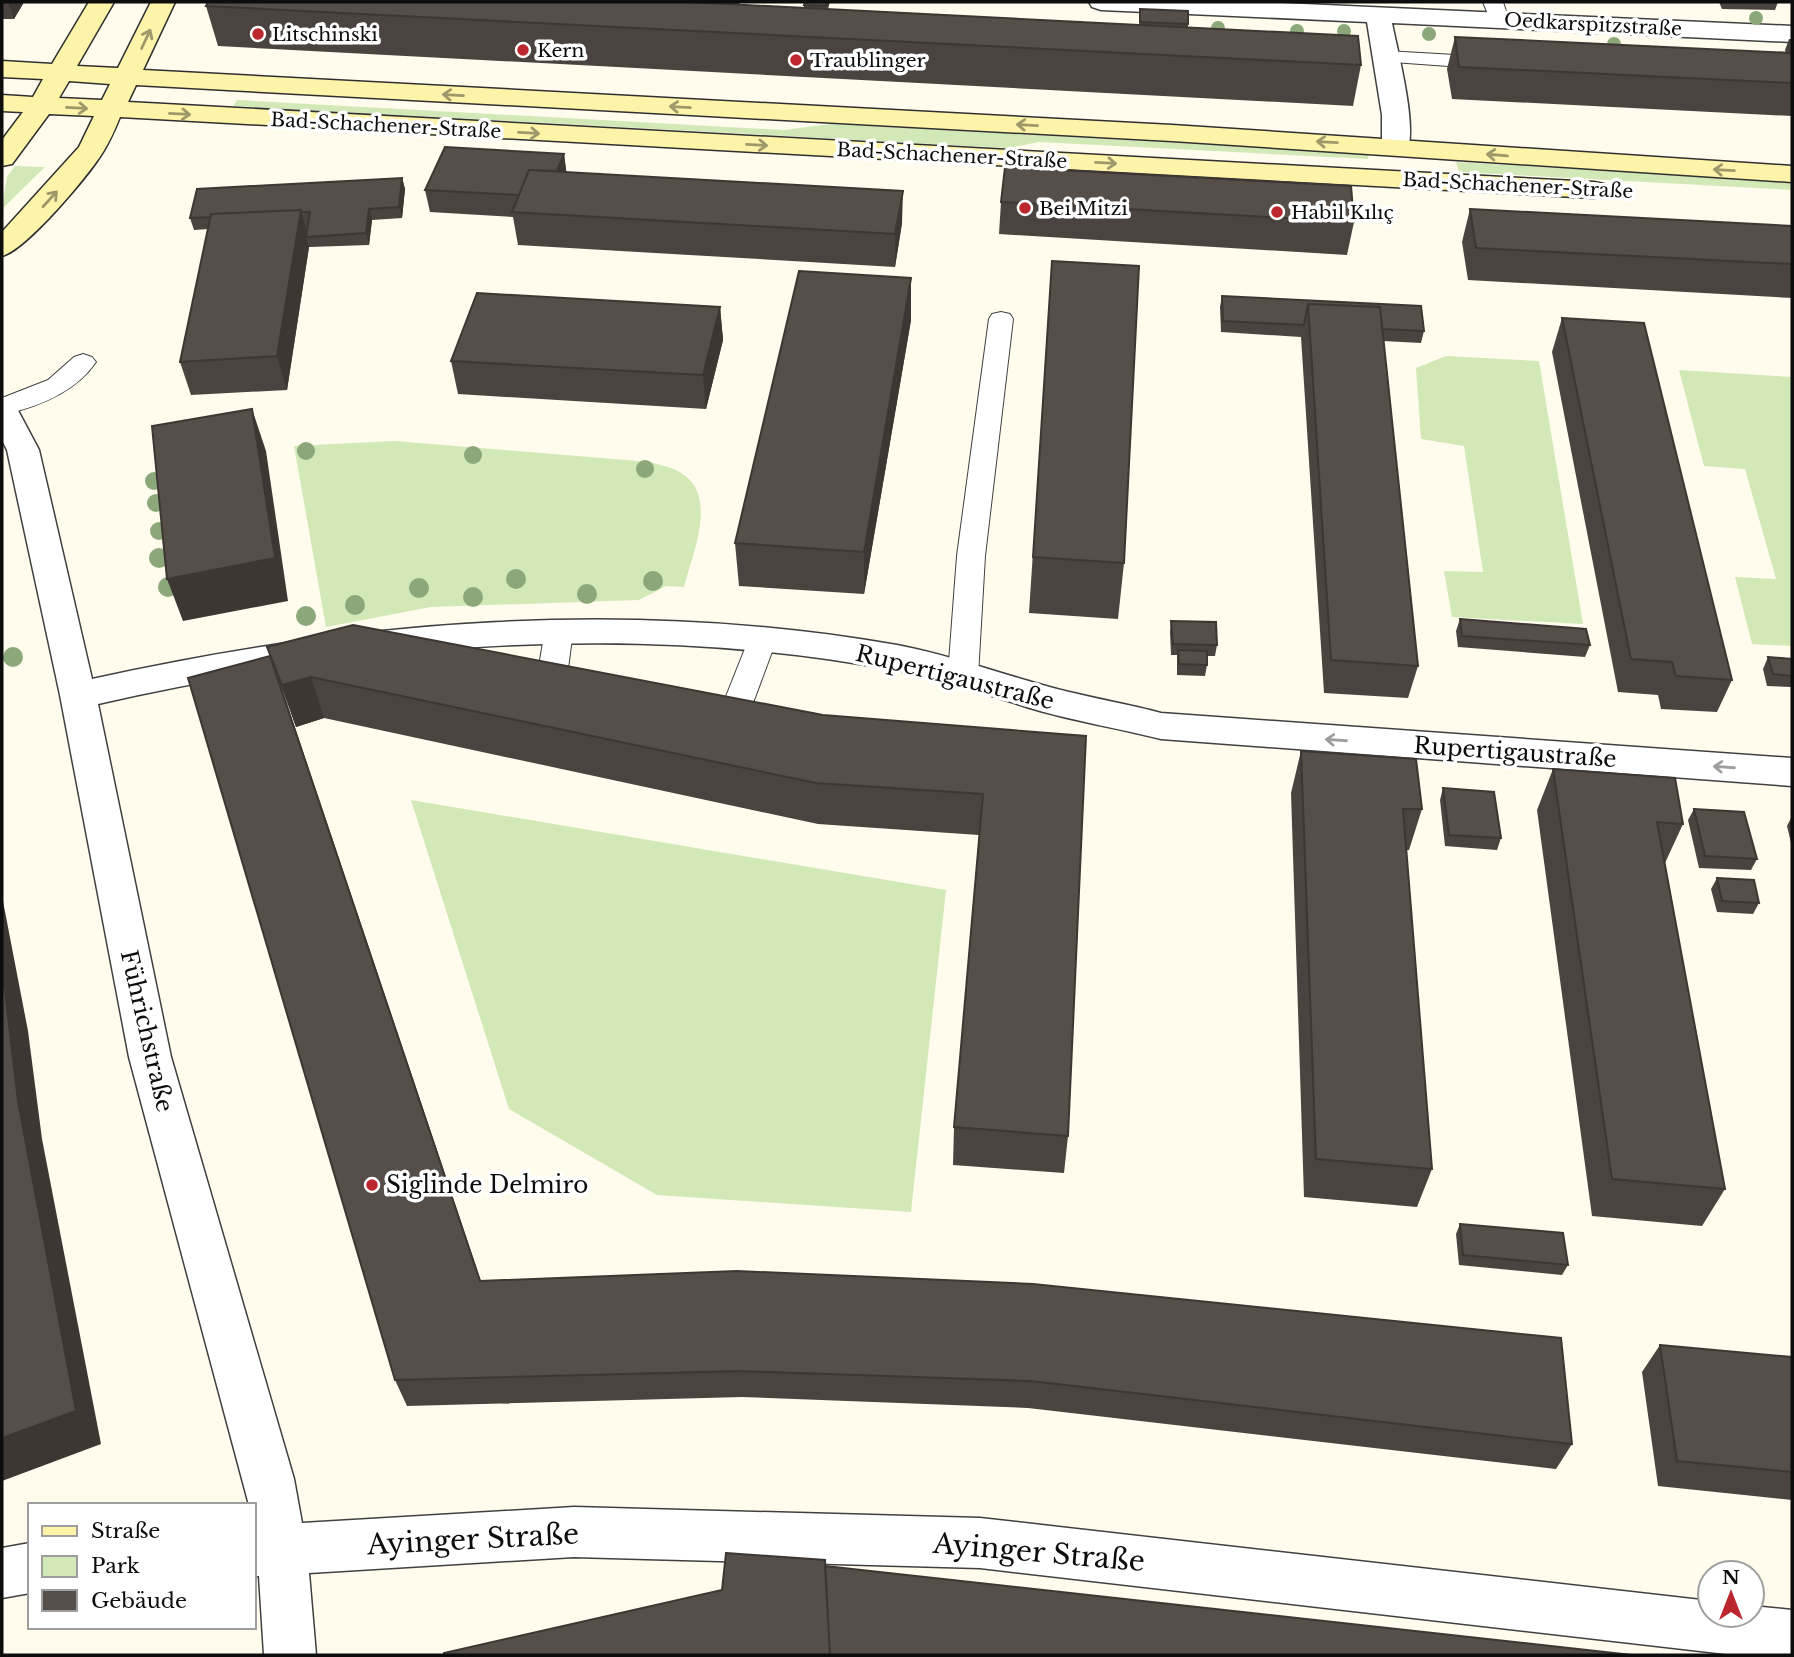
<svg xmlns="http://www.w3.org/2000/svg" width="1794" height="1657" viewBox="0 0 1794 1657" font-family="'Libre Baskerville',serif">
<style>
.green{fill:#d2e9b7}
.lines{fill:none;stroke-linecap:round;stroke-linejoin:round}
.lane-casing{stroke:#404040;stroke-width:2}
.street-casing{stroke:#404040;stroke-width:3}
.secondary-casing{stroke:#2f2f2f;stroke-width:3}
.lane{fill:#fff;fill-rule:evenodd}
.street{fill:#fff;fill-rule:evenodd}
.secondary{fill:#fef4a9;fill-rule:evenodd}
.tree{fill:#8ca87b}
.wall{fill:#4a433f}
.shaded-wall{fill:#3c3733}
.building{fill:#564e49;stroke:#3c3733;stroke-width:2}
.oneway{stroke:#9e986b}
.oneway2{stroke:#9e9e9e}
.poi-dot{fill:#bc262f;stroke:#fff;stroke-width:2.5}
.labels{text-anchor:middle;stroke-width:7;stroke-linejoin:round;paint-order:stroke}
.far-street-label{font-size:19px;fill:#0d0d0d;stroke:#fff}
.far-poi-label{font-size:19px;fill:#0d0d0d;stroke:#fff;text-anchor:start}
.street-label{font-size:23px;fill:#0d0d0d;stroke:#fff}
.poi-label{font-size:23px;fill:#0d0d0d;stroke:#fff;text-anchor:start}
.near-street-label{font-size:28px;fill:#0d0d0d;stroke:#fff}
</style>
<rect width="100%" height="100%" fill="#fffbed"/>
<!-- green -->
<path class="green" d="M237,100L784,130L831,124L1369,153L1368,159L1039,142L1008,148L233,106Z
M1456,162L1792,181V190L1459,172Z
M15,166L45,167L2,209L7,177Z
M1446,356L1539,361L1583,624L1452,617L1444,571L1483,572L1464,446L1421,439L1416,368Z
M1679,370L1792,377V646L1752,644L1735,577L1776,579L1745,469L1704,466Z
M395,441L650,462C659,465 673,467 681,473C719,495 692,555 684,587L666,586L639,600L431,607L326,627L294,446Z
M411,800L946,890L911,1212L657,1195L509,1109Z"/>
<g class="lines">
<defs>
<path id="lane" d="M1483,2H1503L1509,20L1506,24H1492Z
M1386,51L1490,57L1501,63L1490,69L1379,61L1375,57L1379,53Z
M1001,312L1010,314L1013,319L985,556L978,675L973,682L963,686L953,682L948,675L957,556L989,319L992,314Z
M83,354L92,357L96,362C75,393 37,407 2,415V398L48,380L74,357Z
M559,620L569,623L573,630L566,684L561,692L551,695L541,692L536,684L545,630L549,623Z
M762,631L772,634L776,641L747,719L743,727L732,730L721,727L717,719L748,641L752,634Z"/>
<path id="street" d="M1089,2H1258L1792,26V42L1392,23C1397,49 1419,132 1406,152H1386L1382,146V115L1367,22L1101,10L1092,7Z
M2,398L13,401L39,450L92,679C358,620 628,598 897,645C946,654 992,671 1039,684C1079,696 1120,702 1161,713L1792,758V786L1161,739C1121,729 1080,722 1040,711C993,697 947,680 899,671C632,620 361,644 98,704L171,1057L294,1479L302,1523L574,1507L980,1518L1710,1601V1615H1752V1606L1792,1610V1655H1735L980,1568L574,1557L309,1573L316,1655H264L259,1576H254V1505H249L129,1057L60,695L7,450L2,440Z
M30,1543V1593L2,1598V1548Z"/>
<path id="secondary" d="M89,2H114L77,66L118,68L151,2H175L143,70L1172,125L1792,166V182L1172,141L136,85L128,102L1594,182L1604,184L1608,190L1604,196L1594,198L120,117C115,129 110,141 103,152C89,175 26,250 2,256V232L79,147L94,116L49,114L12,164L2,166V140L23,112L2,111V95L33,97L43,79L2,77V61L52,64ZM69,81L110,84L102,100L59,98Z"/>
</defs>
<!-- lane casing -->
<use href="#lane" class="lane-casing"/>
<!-- street casing -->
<use href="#street" class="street-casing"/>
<!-- secondary casing -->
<use href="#secondary" class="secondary-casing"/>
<!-- lane -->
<use href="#lane" class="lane"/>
<!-- street -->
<use href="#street" class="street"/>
<!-- secondary -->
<use href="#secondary" class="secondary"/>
</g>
<!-- trees -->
<g class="tree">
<circle cx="1756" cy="18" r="7"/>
<circle cx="1218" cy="28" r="7"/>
<circle cx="1297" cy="31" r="7"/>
<circle cx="1344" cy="31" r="7"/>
<circle cx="1429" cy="34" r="7"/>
<circle cx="1614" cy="44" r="7"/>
<circle cx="306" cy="451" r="9"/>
<circle cx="473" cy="455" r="9"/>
<circle cx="645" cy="469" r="9"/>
<circle cx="154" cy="481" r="9"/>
<circle cx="156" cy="503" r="9"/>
<circle cx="159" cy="531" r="9"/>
<circle cx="159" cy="558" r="10"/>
<circle cx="516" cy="579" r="10"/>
<circle cx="653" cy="581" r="10"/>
<circle cx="168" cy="587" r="10"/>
<circle cx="419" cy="588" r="10"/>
<circle cx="587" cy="594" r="10"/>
<circle cx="473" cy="597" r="10"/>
<circle cx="355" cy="605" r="10"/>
<circle cx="306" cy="616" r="10"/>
<circle cx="13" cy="657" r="10"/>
</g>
<!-- wall -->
<path class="wall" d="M2,2H24L14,19H2Z
M830,2L828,9L1139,25L1140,9L1188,24V28L1361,65L1353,106L218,46L206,6L714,3L804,8V5Z
M1719,2H1778L1775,10L1722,9Z
M1455,37L1786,53L1785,50L1789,39H1792V116L1452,99L1447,69Z
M564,154L566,172L902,223L895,267L518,245L513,217L430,212L425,190Z
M402,178L405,189L402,218L372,220L369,245L309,247L287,390L191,395L180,362L208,229L194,230L190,218Z
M1001,202L1354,222L1347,255L999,234Z
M1470,209L1792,226V298L1468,280L1462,242Z
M1052,261L1124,563L1118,619L1029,613Z
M911,278V320L864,594L739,586L735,543Z
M1222,296L1421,306L1424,331L1421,343L1383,341L1418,666L1408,698L1324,693L1301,337L1221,332L1220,307Z
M720,307L723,340L706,409L458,394L451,361Z
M1562,318L1732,680L1717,712L1661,709L1658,695L1618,692L1552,352Z
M1460,619L1590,645L1585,657L1458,647L1456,631Z
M1171,621L1217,645L1215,656H1207V665L1205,676L1177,675V655H1171L1170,632Z
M270,656L823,715L1086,736L1068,1136L1064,1173L953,1165L954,1127L979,835L818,824L324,718L296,727L282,689L481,1281L1572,1444L1556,1469L1028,1408L742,1397L407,1406L395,1380Z
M1768,657L1792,659V687L1767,686L1763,669Z
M1301,751L1422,809L1409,850H1406L1432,1169L1417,1207L1304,1197L1291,793Z
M1553,769L1683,824L1665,863L1725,1189L1702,1226L1592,1216L1537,810Z
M1443,788L1501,838L1497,850L1445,846L1440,800Z
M1694,809L1757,859L1751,870L1699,868L1688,820Z
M1792,816V847L1787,826Z
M1717,878L1759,903L1753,914L1717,912L1711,889Z
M1460,1224L1568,1265L1562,1275L1459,1265L1456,1234Z
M1660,1345L1792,1357V1500L1658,1486L1642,1372Z"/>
<!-- shaded-wall -->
<path class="shaded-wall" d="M8,2H24L14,19Z
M564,154L567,176L553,181Z
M402,178L405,189L402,218L399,207Z
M903,191L902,223L895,267V234Z
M369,209L372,220L369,245L366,233Z
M301,210L308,236L306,237L309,247L287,390L277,356Z
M911,278V320L864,594V552Z
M720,307L723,340L706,409L703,375Z
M252,409L266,451L288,601L183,621L167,579Z
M311,677L324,718L296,727L282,685Z
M2,896L28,1031L42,1139L101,1444L2,1481Z"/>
<!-- building -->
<path class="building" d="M208,2H687L1358,36L1361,65L206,6Z
M720,2H739L738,4L719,3Z
M805,2H827L826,6L804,5Z
M1140,9L1188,11V24L1140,22Z
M1455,37L1792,53V83L1459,67Z
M445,147L564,154L557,171L529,170L519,195L425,190Z
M1005,167L1351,186L1354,222L1001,202Z
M529,170L903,191L895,234L512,212Z
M402,178L399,207L369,209L366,233L306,237L310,212H302L301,210L211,214V217L190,218L197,189Z
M1470,209L1792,226V264L1476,248Z
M301,210L277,356L180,362L211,214Z
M1052,261L1139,266L1124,563L1033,557Z
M799,271L911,278L864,552L735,543Z
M477,293L720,307L703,375L451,361Z
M1222,296L1421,306L1424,331L1382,329L1380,307L1308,304L1304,325L1223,321Z
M1308,304L1380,307L1418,666L1331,660Z
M1562,318L1644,323L1732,680L1676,676L1672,662L1631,659Z
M252,409L275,558L167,579L152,426Z
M1460,619L1586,629L1590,645L1462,636Z
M1171,621L1216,622L1217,645L1173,644Z
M353,625L823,715L1086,736L1068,1136L954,1127L983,794L816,783L311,677L282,685L267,647Z
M1178,650L1207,651V665L1179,664Z
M270,656L480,1281L737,1271L1033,1284L1561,1338L1572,1444L1031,1381L738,1371L395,1380L188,678Z
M1768,657L1792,659V676L1773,674Z
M1301,751L1416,759L1422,809H1403L1432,1169L1316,1159Z
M1553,769L1675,778L1683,824L1657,822L1725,1189L1612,1179Z
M1443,788L1494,792L1501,838L1449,835Z
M1694,809L1744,812L1757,859L1705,856Z
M1717,878L1754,880L1759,903L1722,901Z
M2,975L5,991L18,1101L76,1411L2,1438Z
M1460,1224L1563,1233L1568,1265L1463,1255Z
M1660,1345L1792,1357V1472L1677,1461Z
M726,1553L825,1560L830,1655H444V1653L722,1590Z
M825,1566L1632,1655H830Z"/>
<!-- one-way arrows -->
<defs><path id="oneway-shaft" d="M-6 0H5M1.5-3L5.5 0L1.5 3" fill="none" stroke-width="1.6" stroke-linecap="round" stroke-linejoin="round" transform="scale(1.75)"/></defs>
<g class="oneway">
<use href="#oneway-shaft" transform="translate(146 39) rotate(-65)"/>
<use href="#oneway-shaft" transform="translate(453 95) rotate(-177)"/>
<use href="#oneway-shaft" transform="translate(680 107) rotate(-177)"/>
<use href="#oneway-shaft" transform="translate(77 108) rotate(3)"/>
<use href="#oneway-shaft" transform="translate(180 114) rotate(3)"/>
<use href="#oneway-shaft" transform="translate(1027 125) rotate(-177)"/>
<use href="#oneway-shaft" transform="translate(529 133) rotate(3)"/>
<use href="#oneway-shaft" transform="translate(1327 142) rotate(-177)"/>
<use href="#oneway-shaft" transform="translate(757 145) rotate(3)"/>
<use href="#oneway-shaft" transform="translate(1497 155) rotate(-175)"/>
<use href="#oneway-shaft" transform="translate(1106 163) rotate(3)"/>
<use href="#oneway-shaft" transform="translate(1724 170) rotate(-177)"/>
<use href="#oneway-shaft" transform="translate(50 199) rotate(-48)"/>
</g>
<g class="oneway2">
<use href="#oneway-shaft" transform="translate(1336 740) rotate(-176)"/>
<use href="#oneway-shaft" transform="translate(1724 767) rotate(-176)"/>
</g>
<!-- markers -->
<g class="poi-dot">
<circle cx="258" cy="34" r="7"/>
<circle cx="523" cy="50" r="7"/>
<circle cx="796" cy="60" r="7"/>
<circle cx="1025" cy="208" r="7"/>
<circle cx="1277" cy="212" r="7"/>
<circle cx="372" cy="1185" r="7"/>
</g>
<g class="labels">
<!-- far-street labels -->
<g class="far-street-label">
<text transform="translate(1593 24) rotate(3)" y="7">Oedkarspitzstraße</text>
<text transform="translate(386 125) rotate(3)" y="7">Bad-Schachener-Straße</text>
<text transform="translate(952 155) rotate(3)" y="7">Bad-Schachener-Straße</text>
<text transform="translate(1518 185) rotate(3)" y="7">Bad-Schachener-Straße</text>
</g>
<!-- far-poi labels -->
<g class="far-poi-label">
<text x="272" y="41">Litschinski</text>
<text x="537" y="57">Kern</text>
<text x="810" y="67">Traublinger</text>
<text x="1039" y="215">Bei Mitzi</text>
<text x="1291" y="219">Habil Kılıç</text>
</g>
<!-- street labels -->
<g class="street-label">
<text transform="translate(955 677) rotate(14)" y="8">Rupertigaustraße</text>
<text transform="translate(1515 752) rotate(4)" y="8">Rupertigaustraße</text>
<text transform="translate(147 1031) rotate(77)" y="8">Führichstraße</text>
</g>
<!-- poi labels -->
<g class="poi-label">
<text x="386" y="1193">Siglinde Delmiro</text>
</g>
<!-- near-street labels -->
<g class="near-street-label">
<text transform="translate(473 1539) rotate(-3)" y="10">Ayinger Straße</text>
<text transform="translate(1039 1552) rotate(5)" y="10">Ayinger Straße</text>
</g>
</g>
<!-- border -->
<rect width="1794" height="1657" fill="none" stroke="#0d0d0d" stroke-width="7"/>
<!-- legend -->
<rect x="28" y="1503" width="228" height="126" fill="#ffffff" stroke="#9e9e9e" stroke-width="2"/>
<rect x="42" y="1526" width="35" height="10" fill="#fef4a9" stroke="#9e9e9e" stroke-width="2"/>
<text x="91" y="1538" font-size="21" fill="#0d0d0d">Straße</text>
<rect x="42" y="1556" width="35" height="21" fill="#d2e9b7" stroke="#9e9e9e" stroke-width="2"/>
<text x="91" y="1573" font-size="21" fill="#0d0d0d">Park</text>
<rect x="42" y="1590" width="35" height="21" fill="#564e49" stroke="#9e9e9e" stroke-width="2"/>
<text x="91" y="1608" font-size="21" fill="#0d0d0d">Gebäude</text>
<!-- north arrow -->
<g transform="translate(1731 1594)"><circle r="33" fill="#ffffff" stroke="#9e9e9e" stroke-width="2"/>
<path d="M0-5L12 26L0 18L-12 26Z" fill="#bc262f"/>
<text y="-10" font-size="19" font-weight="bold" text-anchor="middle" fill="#0d0d0d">N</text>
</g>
</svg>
